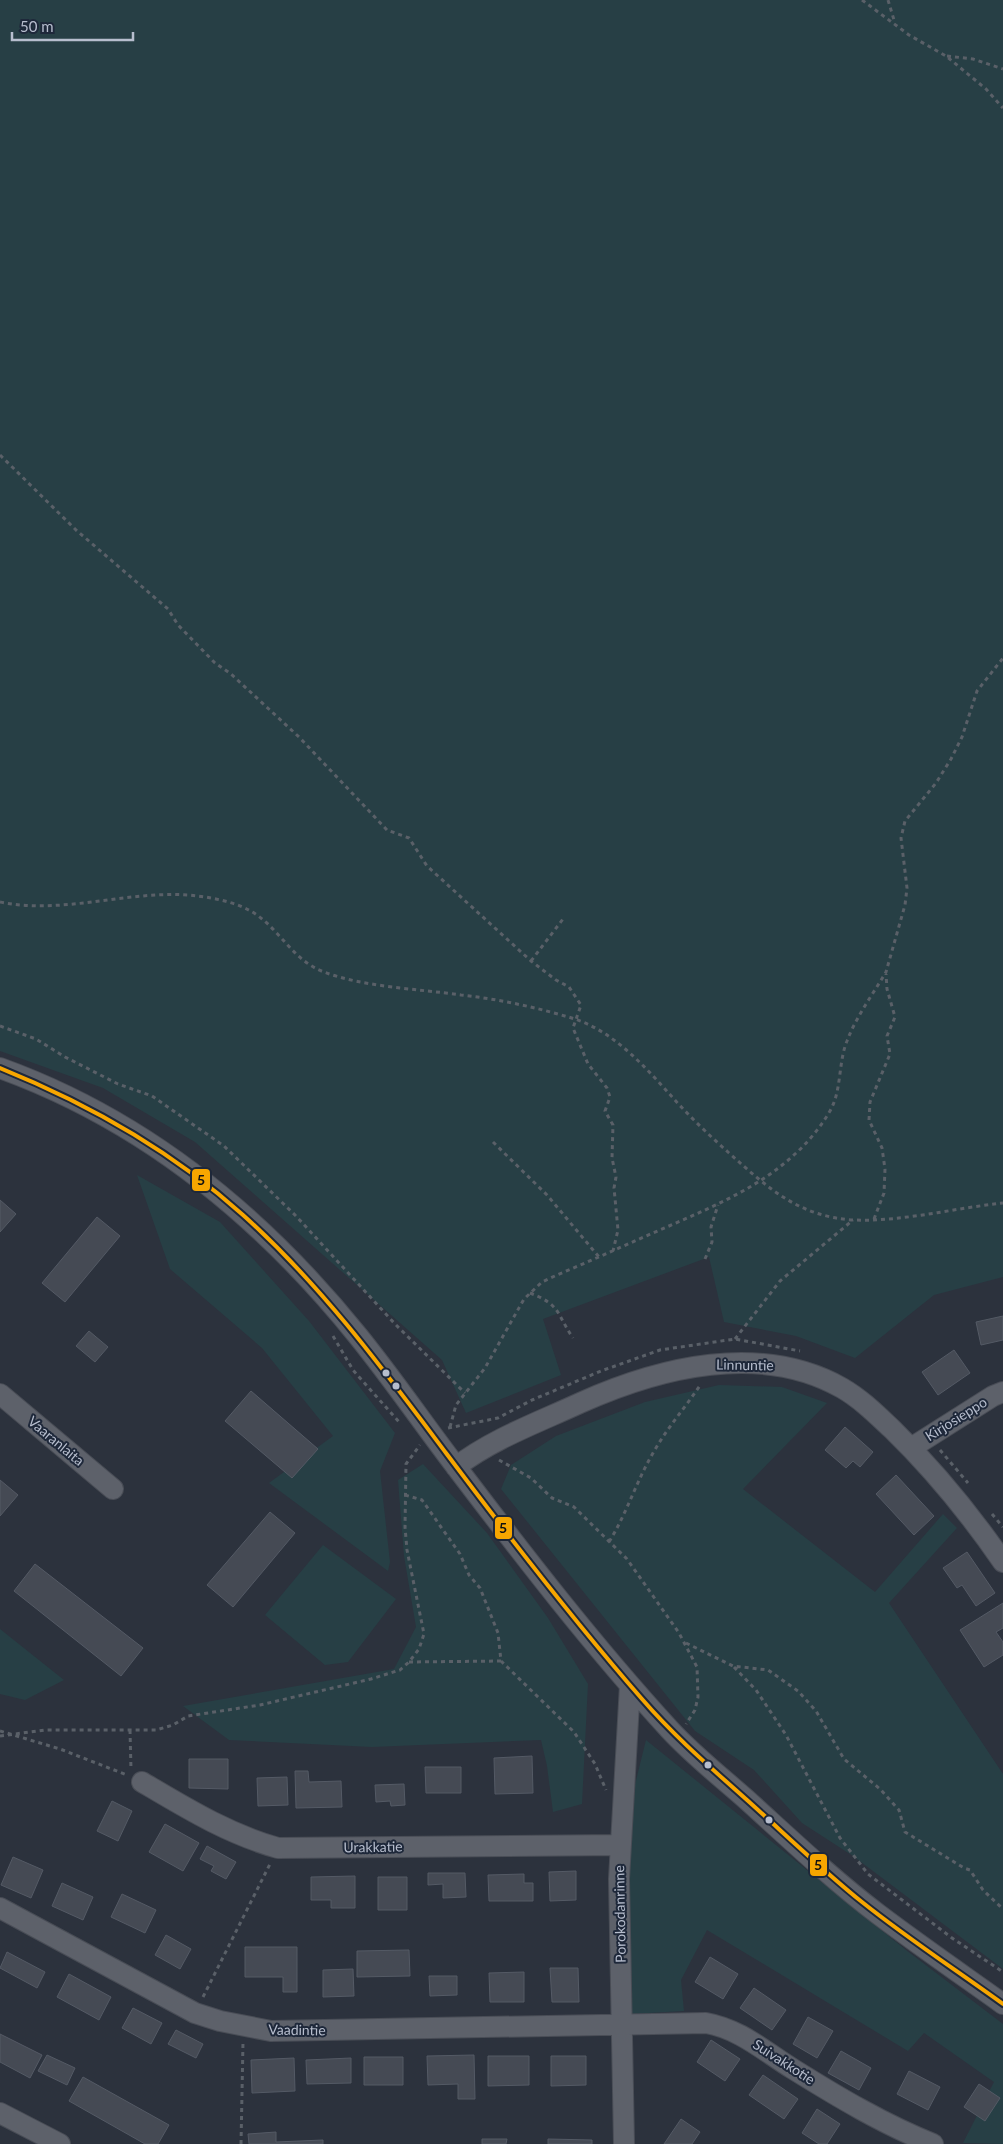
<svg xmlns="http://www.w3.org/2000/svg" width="1003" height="2144" viewBox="0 0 1003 2144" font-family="Lato,sans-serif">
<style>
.green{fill:#273f45}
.building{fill:#454a54;stroke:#545a65}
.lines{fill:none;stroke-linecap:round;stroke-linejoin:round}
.minor-casing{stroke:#494d56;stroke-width:22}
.path{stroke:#5a6068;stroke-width:3;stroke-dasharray:4 4;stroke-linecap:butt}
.minor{stroke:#5d616a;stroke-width:20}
.bus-1-casing{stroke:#1e283a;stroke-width:8}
.bus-1{stroke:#f7a600;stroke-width:4}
.bus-dot{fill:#b7bece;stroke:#1e283a;stroke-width:2}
.labels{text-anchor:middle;stroke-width:4;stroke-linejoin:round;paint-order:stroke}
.street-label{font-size:14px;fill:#b7bece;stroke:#1e283a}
.line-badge{stroke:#1e283a;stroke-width:2}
.pale-badge-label{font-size:14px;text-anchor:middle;font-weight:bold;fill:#111}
</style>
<rect width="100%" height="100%" fill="#2c323d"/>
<!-- green -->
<path class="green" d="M0,0H1003V1277L934,1295L855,1358L796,1336L724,1322L709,1257L543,1319L561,1375L466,1413L442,1360L195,1142L103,1088L0,1051Z
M137,1175L220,1222L309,1321L395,1433L380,1471L390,1562L388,1571L269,1483L333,1436L262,1348L170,1269Z
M719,1385L782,1387L827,1403L743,1489L875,1592L943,1514L957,1528L889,1603L1003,1774V1969L853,1856L802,1823L754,1770L695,1731L501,1489L511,1465L556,1436L645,1402Z
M423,1464L487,1533L548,1618L588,1684L582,1804L553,1812L547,1766L541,1740L372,1747L229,1740L183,1706L394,1669L416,1627L404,1556L398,1480Z
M323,1545L396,1599L348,1662L325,1665L265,1615Z
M0,1629L64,1680L25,1700L0,1694Z
M646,1740L906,1950L1003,2024V2144L963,2143L994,2082L924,2033L908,2051L707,1930L681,1980L684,2011L631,2014L620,1845Z"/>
<!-- building -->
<path class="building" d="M0,1200L16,1214L0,1232Z
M97,1217L120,1236L65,1302L42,1283Z
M1003,1316V1340L981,1345L976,1322Z
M89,1331L108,1347L95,1362L76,1346Z
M954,1350L970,1373L938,1395L922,1372Z
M251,1391L318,1449L292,1478L225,1421Z
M845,1427L873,1452L860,1467L853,1461L846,1468L825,1450Z
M896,1475L934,1516L914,1535L876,1494Z
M0,1480L18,1495L0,1516Z
M270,1512L295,1533L233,1607L207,1585Z
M967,1552L995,1593L976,1606L962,1585L957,1588L943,1568Z
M35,1564L143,1648L121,1676L14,1591Z
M1003,1603V1628L996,1632L1003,1642V1655L984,1667L960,1630Z
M532,1756L533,1793L495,1794L494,1758Z
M189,1759H228V1789L189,1788Z
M425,1767H461V1793H426Z
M295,1771H308L309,1782L341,1781L342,1807L296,1808Z
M287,1777L288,1805L258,1806L257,1778Z
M404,1784L405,1805L391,1806L390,1801L376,1802L375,1785Z
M112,1801L132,1811L118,1841L97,1831Z
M165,1824L199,1843L183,1871L149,1852Z
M207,1846L236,1862L226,1879L211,1871L214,1866L200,1859Z
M13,1857L43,1870L31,1898L1,1885Z
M576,1871V1900L550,1901L549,1872Z
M428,1873H465L466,1897L443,1898V1884L428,1885Z
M524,1874V1883H533V1901H489L488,1875Z
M355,1876V1908H331V1900H311V1877Z
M378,1877H407V1910H378Z
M62,1883L93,1897L83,1920L52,1906Z
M122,1894L156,1910L145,1933L111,1917Z
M166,1935L191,1949L180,1969L155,1955Z
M245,1947H297V1992H283V1977H245Z
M409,1950L410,1976L357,1977V1951Z
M7,1952L45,1972L37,1988L0,1968Z
M710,1957L738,1974L723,1999L695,1982Z
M550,1968H578L579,2002H552Z
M353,1969L354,1996L323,1997V1970Z
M524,1972V2002H490L489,1973Z
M69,1974L111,1997L99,2020L57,1997Z
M429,1976H457V1995L430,1996Z
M754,1988L786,2010L772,2030L740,2008Z
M133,2008L162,2023L151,2044L122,2028Z
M808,2017L833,2031L817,2058L793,2044Z
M176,2030L203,2044L196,2058L168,2044Z
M0,2034L42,2055L30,2078L0,2062Z
M711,2040L740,2059L725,2081L697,2062Z
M841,2051L871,2068L859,2090L828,2073Z
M47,2055L75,2068L67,2085L38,2071Z
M474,2055L475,2099H458V2084L428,2085L427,2056Z
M488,2056H529V2085L488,2086Z
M551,2056H586V2085L551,2086Z
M364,2057H403V2085H364Z
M294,2058L295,2091L252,2093L251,2060Z
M351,2058V2083L307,2084L306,2060Z
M909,2071L940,2087L928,2110L897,2094Z
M763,2075L798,2099L784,2119L749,2095Z
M83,2077L169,2125L158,2144H145L69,2101Z
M979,2084L1000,2098L985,2121L964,2107Z
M817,2109L840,2124L827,2144H819L802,2133Z
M681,2119L700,2132L692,2144H664Z
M276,2132V2142L323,2140V2144H249L248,2134Z
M482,2139H507L506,2144H482Z
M548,2139L592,2140V2144H548Z"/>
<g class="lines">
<defs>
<path id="minor" d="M0,1068C144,1120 263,1218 358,1336C392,1378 422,1422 454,1464C523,1555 593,1646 670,1730C693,1755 721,1777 747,1800C790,1839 832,1879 878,1914C919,1945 961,1974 1003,2004
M0,1394L113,1489
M911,1448L993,1396L1003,1392
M456,1467C492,1439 539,1422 580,1403C660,1367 761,1342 842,1388C861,1399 876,1414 892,1429C934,1470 970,1514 1003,1562
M142,1782C186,1808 228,1834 278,1848L620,1845
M0,1908L195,2013L220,2021L271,2031L706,2023C740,2029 764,2051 793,2069C838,2097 883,2124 933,2144
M0,2113L60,2144
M624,2144L619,1879L630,1685"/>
</defs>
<!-- minor casing -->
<use href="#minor" class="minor-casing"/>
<!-- path -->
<path class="path" d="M862,0L909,35L946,56L986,89L1003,108
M888,0L894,20
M947,56L973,59L1003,69
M0,455L76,530L168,609L178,625L215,663L231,674L299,737L387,830L409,838L427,866L531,961L556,980L569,987L581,1005L573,1028L588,1064L607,1088L610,1097L605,1111L613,1125L612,1158L616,1177L614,1188L618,1230L613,1251
M0,902C68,916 137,886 205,897C223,900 241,904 257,915C282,933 294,961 324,972C363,987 419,989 461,995C499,999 539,1008 575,1019C616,1033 646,1068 674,1099C691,1118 710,1136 729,1153C768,1188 799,1217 854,1220C901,1222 955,1208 1003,1203
M531,961L563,919
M0,1026L36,1039L65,1057L118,1084L152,1096L224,1146L296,1216L395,1324L465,1393
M493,1142L547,1195L599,1257
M874,1219L884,1193L885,1169L882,1148L869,1120L870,1102L890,1054L887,1036L895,1017L887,989L886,974
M705,1259L712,1242L711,1227L718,1205
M530,1293C561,1305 556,1313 573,1338
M333,1336L353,1370L399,1422
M735,1339L780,1281L853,1220
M450,1427L456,1405L485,1368L524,1299L542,1282L557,1275C595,1259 632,1242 669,1226C731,1199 794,1172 830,1111C842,1090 838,1063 847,1041C856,1017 873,994 886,972L905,905L907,888L901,838L905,821L936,783L951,759L962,737L977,691L1003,658
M448,1428L498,1418L532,1400L601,1371L660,1350L735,1339L800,1351
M940,1450L968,1483
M499,1460L531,1478L552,1498L574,1507L627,1559L679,1633L697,1667L698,1697L695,1710L686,1724
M405,1495L422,1500L460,1554L469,1575L480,1588L498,1633L501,1661L574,1732L595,1764L606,1790
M992,1514L1003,1527
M609,1542C627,1513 636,1482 653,1453C667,1428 685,1408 701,1384
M686,1643L733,1666L768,1670L798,1691L816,1711L844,1759L880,1789L899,1810L905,1832L964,1868L970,1870L983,1890L1003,1909
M409,1662L501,1661
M734,1667L756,1690L786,1735L840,1838L868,1874L952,1938L1003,1972
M130,1730L131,1770
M0,1731L60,1749L127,1775
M0,1736L45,1730H156L173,1725L188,1716L260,1705L371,1679L400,1670L409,1662L419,1649L424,1634L407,1550L405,1527L406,1464L420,1445
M203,1997L271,1862
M241,2144L243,2042"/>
<!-- minor -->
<use href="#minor" class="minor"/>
<defs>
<path id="bus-1" d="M0,1068C89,1104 171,1150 243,1215C322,1286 383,1369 446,1453C509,1537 573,1620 642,1699C674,1736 710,1767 747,1800C785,1834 822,1870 862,1902C907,1938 956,1970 1003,2004"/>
</defs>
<!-- bus-1 casing -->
<use href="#bus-1" class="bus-1-casing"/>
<!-- bus-1 -->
<use href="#bus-1" class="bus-1"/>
</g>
<!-- markers -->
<g class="bus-dot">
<circle cx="386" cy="1373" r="4.5"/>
<circle cx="396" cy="1386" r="4.5"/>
<circle cx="708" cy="1765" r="4.5"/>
<circle cx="769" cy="1820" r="4.5"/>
</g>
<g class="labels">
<!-- street labels -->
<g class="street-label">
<text transform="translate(745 1365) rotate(1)" y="5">Linnuntie</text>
<text transform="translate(956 1419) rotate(-32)" y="5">Kirjosieppo</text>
<text transform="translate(56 1441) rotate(40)" y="5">Vaaranlaita</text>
<text transform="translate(373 1847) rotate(-1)" y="5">Urakkatie</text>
<text transform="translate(620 1914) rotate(-91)" y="5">Porokodanrinne</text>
<text transform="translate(297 2030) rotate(1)" y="5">Vaadintie</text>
<text transform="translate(784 2062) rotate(33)" y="5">Suivakkotie</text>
</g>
</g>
<g class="line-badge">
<rect x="191" y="1168" width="20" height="24" rx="5" fill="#f7a600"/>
<rect x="494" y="1516" width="19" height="24" rx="5" fill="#f7a600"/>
<rect x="809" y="1853" width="19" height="24" rx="5" fill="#f7a600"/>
</g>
<g class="pale-badge-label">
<text x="201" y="1185">5</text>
<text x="503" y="1533">5</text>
<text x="818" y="1870">5</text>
</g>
<!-- scale -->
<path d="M12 32v8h121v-8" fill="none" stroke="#b7bece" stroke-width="2.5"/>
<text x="20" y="32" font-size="15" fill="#b7bece" stroke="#1e283a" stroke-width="4" paint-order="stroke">50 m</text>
</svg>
